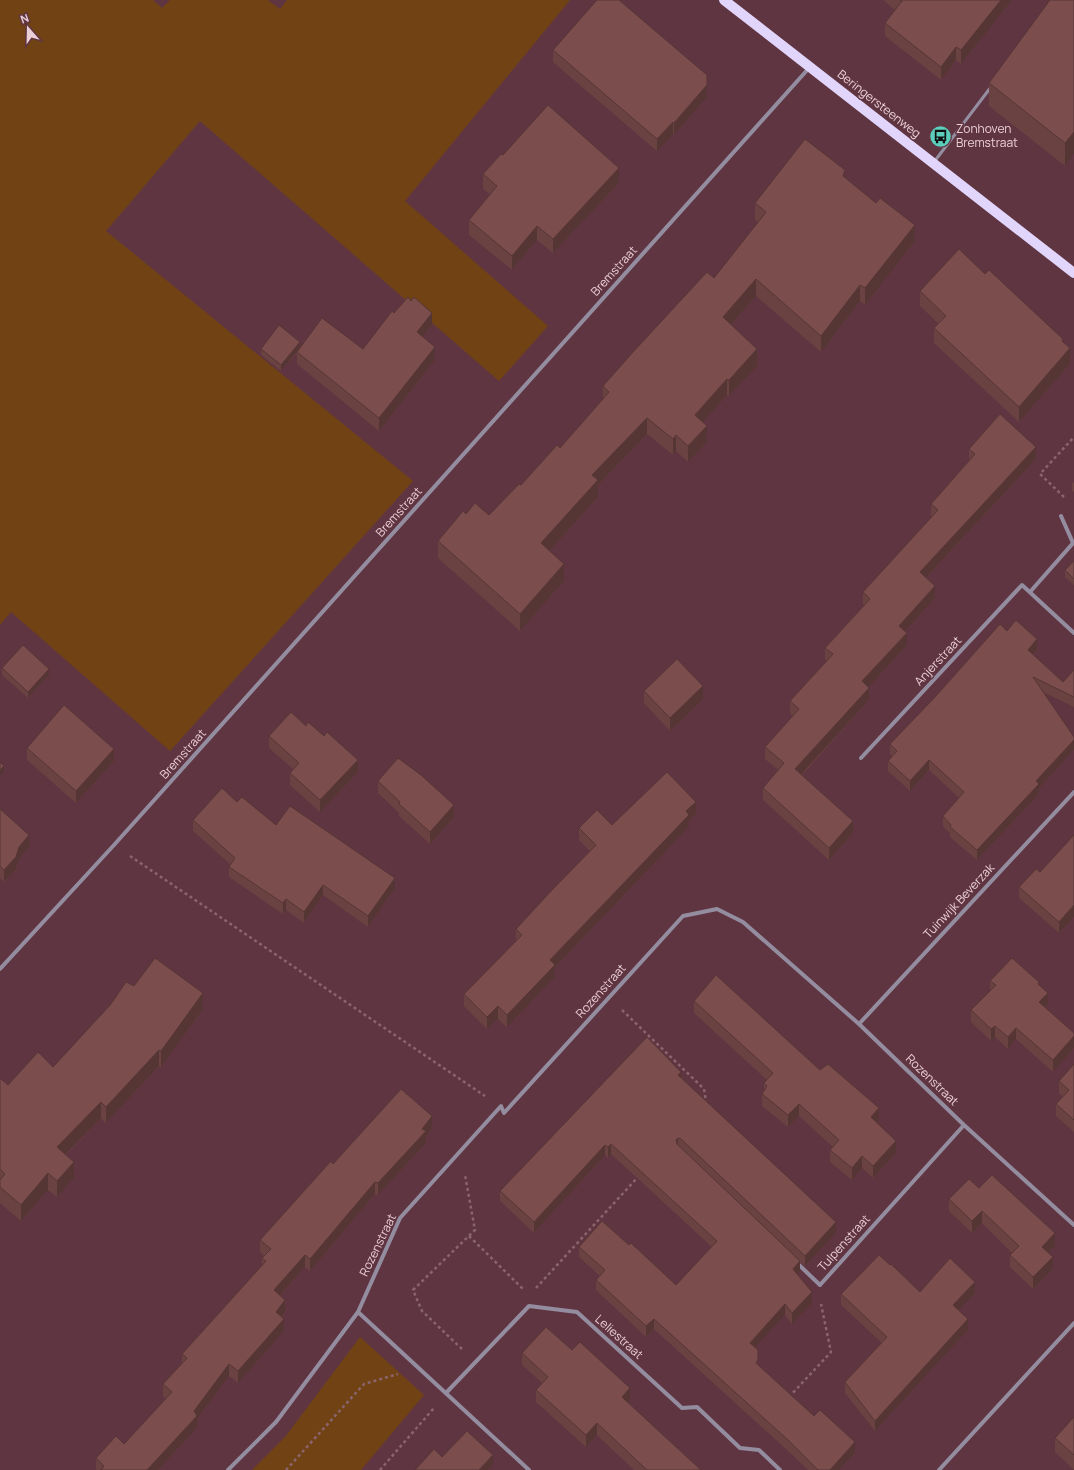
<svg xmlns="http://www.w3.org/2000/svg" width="1074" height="1470" viewBox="0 0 1074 1470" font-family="Manrope,sans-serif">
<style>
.green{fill:#714314}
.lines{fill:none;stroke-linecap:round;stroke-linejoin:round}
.path{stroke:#8a646f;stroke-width:2.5;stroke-dasharray:3 3;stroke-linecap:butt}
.lane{stroke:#948da0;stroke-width:3}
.street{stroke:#948da0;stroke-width:4}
.primary{stroke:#e2d5fb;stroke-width:10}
.wall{fill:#6a4241}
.shaded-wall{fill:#563635}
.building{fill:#7b4d4c;stroke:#563635}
.labels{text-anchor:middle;stroke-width:3;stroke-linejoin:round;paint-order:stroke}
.street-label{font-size:12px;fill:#eacfd6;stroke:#603542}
.poi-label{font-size:12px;fill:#eacfd6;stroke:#603542;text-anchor:start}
</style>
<rect width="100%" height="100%" fill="#603542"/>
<!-- green -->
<path class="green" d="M0,0H153L162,8L170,0H268L280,9L287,0H570L405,201L548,326L499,381L200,121L106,231L413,481L170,751L11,612L0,625Z
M360,1337L424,1395L361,1470H252L285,1437Z"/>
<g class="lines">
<!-- path -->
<path class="path" d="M1064,497L1040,474L1074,437
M130,856L485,1096
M622,1010L704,1089L706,1102
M469,1236L523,1289
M536,1288L638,1177
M462,1349L422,1311L413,1290L475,1230L465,1175
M789,1397L831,1352L821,1304
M286,1470L364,1384L398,1374
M380,1470L434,1408"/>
<!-- lane -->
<path class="lane" d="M934,162L991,87"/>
<!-- street -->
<path class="street" d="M1030,592L1073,543L1061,516
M861,758L1022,585L1074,633
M0,969L114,845L809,68
M859,1024L1074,792
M797,1263L820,1285L964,1125
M358,1312L529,1470
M446,1393L529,1306L577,1312L682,1408L697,1407L740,1448L759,1450L780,1470
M228,1470L276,1422L358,1312L400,1218L501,1106L504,1113L683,916L717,909L743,922L859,1024L964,1125L1074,1225
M939,1470L1074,1323"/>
<!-- primary -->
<path class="primary" d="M724,0L1074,273"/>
</g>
<!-- wall -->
<path class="wall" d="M883,0H1012L961,64L956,60L941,80L885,36V23L895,10Z
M1074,0L1065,166L989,106V83Z
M553,50L707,97L674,135L673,134L657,151L553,62Z
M503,155L619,183L553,253L537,240L512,270L469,235V220L490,194L483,189V174Z
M845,177L915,241L865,305L860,301L821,352L756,296L731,325L757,366L729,396L727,395L703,422L707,442L688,462L676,451L673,455L647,434L598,485V497L549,551L564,581L520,631L438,558V541L466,514L489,515L560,448L603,400V386L714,278L758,222L755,220V203Z
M985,274L1063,342L1070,364L1019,422L934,343V328L939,324L920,306V291Z
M394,313L432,325L423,337L435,360L379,431L297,364V353L281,371L261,355V349L300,347L363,349Z
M969,449L1036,459L926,578L935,598L905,631L907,645L868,687L869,700L802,775L853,833L829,860L763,800V788L778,770L765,759V747L793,716L790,713V701L827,661L825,660V648L864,605L863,604V592L932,517L931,516V504L969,461Z
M1074,482V492L1072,491V484Z
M1074,561V585L1065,577V570Z
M1007,631L1037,649L1033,654L1063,682L1074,670V707L1043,692L1074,737V750L1039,788V794L977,860L950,837V833L943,826V816L959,798L929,770L910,791L888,771V761L892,756L890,754V744Z
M2,668L49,675L28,698L2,675Z
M644,691L703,699L670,731L644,703Z
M306,726L358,772L320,812L290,785V773L293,769L269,748V736Z
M27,748L114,761L76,803L27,760Z
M378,781L454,817L430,844L399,816V813L378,793Z
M237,802L276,825L395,888L368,927L323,895L304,923L286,910L283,914L229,877V867L231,865L193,831V820Z
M0,809L29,847L19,859L16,869L4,882L0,878Z
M696,814L689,820V827L555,967V977L507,1027L498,1019L487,1029L464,1006V994L516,941V929L590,851L579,840V828L612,825Z
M1074,835V917L1059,933L1019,898V887L1040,872Z
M990,981L1039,985L1048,1004L1045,1007L1074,1033V1048L1053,1072L1016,1039L1008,1049L995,1037L991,1041L971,1022V1010L990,991Z
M134,986L203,1009L161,1067L159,1066L106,1123L101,1118L66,1155L74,1178L57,1197L48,1190L21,1221L0,1203V1078L8,1085L53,1067Z
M694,1001L820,1070L879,1120L877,1123L896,1153L873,1178L862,1168L852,1180L830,1162V1150L833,1147L799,1116L788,1127L762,1106V1094L764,1091V1083L767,1080L694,1013Z
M1074,1064V1132L1056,1116V1104L1063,1097L1059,1093V1081Z
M681,1077L836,1233L805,1266L800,1262V1271L797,1274L812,1303L792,1324L785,1315L755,1347L758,1365L855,1453L839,1470H808L788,1451L654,1329L646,1337L596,1290V1280L600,1276L579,1257V1247L629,1245L676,1285L712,1247L611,1154L608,1158L605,1155L534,1233L500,1201V1191Z
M432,1128L426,1136V1143L378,1195L375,1194L310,1271L305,1267L280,1296L285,1312L282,1317L284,1331L238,1383L229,1376L197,1419V1428L158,1470H96V1458L124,1444L166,1399L163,1396V1384L182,1363V1354L262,1265V1258L264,1256L260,1252V1240L333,1164Z
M979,1188L1055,1246L1048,1253L1053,1269L1033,1289L1010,1267V1255L1012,1253L982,1223L972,1233L949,1211V1199Z
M920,1292L975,1293L958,1310L968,1330L875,1431L845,1393V1382L882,1343L841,1305V1294Z
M572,1350L630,1400L628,1403L701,1470H634L597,1435L586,1447L536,1402V1390L542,1383L522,1365V1353Z
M1074,1417V1470L1055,1452V1438Z"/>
<!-- shaded-wall -->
<path class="shaded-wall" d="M1001,0H1012L961,64V50Z
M956,47V60L941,80V67Z
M707,85V97L674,135V123Z
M673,122V134L657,151V139Z
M1074,132V154L1065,166V143Z
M619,168V183L553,253V239Z
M915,225V241L865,305V288Z
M537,226V240L512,270V256Z
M756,279V296L723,334V317Z
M860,285V301L821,352V336Z
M432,313V325L417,344V332Z
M300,342V348L281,371V365Z
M435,347V360L379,431V418Z
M1070,348V364L1019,422V407Z
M757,349V366L729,396V380Z
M727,379V395L695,431V415Z
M647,418V434L598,485V497L541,560V543L592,475Z
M707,426V442L688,462V446Z
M676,435V451L673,455V439Z
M1036,447V459L920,584V572Z
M564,564V581L520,631V614Z
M935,586V598L899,638V626Z
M907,633V645L862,694V681Z
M1037,639V649L1028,660V650Z
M49,669V675L28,698V692Z
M703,686V699L670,731V718Z
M869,688V700L795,781V769Z
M1074,740V750L1039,788V794L977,860V850L1036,781Z
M114,749V761L76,803V791Z
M358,760V772L320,812V800Z
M929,760V770L910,791V781Z
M4,766V772L0,776V770Z
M696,802V814L689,820V827L555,967V977L507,1027V1015L550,960L686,811Z
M454,805V817L430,844V832Z
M853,821V833L829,860V848Z
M29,835V847L19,859L16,869L4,882V870L19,847Z
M395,878V888L368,927V916Z
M323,885V895L304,923V912Z
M286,899V910L283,914V903Z
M1074,905V917L1059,933V922Z
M203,993V1009L161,1067V1051Z
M1048,993V1004L1039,1013V1002Z
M498,1006V1019L487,1029V1017Z
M995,1026V1037L991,1041V1029Z
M1016,1028V1039L1008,1049V1037Z
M1074,1036V1048L1053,1072V1060Z
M159,1050V1066L106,1123V1107Z
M681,1072V1082L678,1075Z
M101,1102V1118L57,1163V1147Z
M799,1104V1116L788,1127V1115Z
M879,1108V1120L871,1129V1117Z
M432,1116V1128L426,1136V1143L378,1195V1183Z
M678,1138V1149L676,1140Z
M896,1141V1153L873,1178V1166Z
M611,1144V1154L608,1158V1147Z
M605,1145V1155L534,1233V1222Z
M862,1156V1168L852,1180V1168Z
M74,1162V1178L57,1197V1181Z
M48,1173V1190L21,1221V1205Z
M375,1182V1194L310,1271V1259Z
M982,1211V1223L972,1233V1221Z
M836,1222V1233L805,1266V1256Z
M1055,1233V1246L1042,1259V1247Z
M305,1255V1267L274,1302V1290Z
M1053,1257V1269L1033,1289V1277Z
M800,1261V1271L793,1279V1269Z
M975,1282V1293L953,1316V1305Z
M812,1292V1303L792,1324V1313Z
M285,1300V1312L276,1324V1312Z
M785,1304V1315L750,1353V1343Z
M284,1319V1331L238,1383V1371Z
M654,1319V1329L646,1337V1326Z
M968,1319V1330L875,1431V1421Z
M229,1364V1376L197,1419V1428L158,1470H147L194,1411Z
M630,1388V1400L622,1409V1397Z
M597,1423V1435L586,1447V1435Z
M855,1442V1453L839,1470H830Z
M493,1455V1465L488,1470H479Z"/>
<!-- building -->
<path class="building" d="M597,0H619L707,75V85L674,123L673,122L657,139L553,50Z
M900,0H1001L961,50L956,47L941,67L885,23L902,1Z
M1050,0H1074V132L1065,143L989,83Z
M548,105L619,168L553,239L537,226L512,256L469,220L497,186L483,174L501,154L503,155Z
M805,139L845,170L843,176L876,203L880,198L915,225L865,288L860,285L821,336L756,279L723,317L757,349L729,380L727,379L695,415L707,426L688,446L676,435L673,439L647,418L592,475L598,480L541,543L564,564L520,614L438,541L463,511L466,514L475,503L489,515L519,484L521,485L557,445L560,448L609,392L603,386L633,352L707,272L714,278L766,212L755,203Z
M959,249L985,274L989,270L1063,339L1062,341L1070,348L1019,407L934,328L946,316L920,291Z
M408,297L411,301L414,297L432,313L417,332L435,347L379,418L297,352L322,318L363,349L392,311L394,313Z
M279,325L300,342L281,365L261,349Z
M1000,414L1036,447L920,572L935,586L899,626L907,633L862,681L869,688L795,769L853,821L829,848L763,788L784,763L765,747L799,709L790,701L833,654L825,648L870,599L863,592L938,510L931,504L975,454L969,449Z
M1074,561V579L1065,570Z
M1016,620L1037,639L1028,650L1063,682L1074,670V697L1033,677L1074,737V740L1036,781L1039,784L977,850L950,827L951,825L943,816L964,792L929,760L910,781L888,761L897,751L890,744L936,696L1000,624L1007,631Z
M23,645L49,669L28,692L2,668Z
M677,659L703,686L670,718L644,691Z
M64,705L114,749L76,791L27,748Z
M291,712L306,726L308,722L324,736L327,732L358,760L320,800L290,773L299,763L269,736Z
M398,758L421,775L454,805L430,832L399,804L400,802L378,781Z
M0,762L4,766L0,770Z
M667,772L696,802L686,811L689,815L550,960L555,965L507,1015L498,1006L487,1017L464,994L522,935L516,929L552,890L596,845L579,828L597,810L612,825Z
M222,788L237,802L242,797L276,825L290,806L395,878L368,916L323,885L304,912L286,899L283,903L229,867L235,858L193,820Z
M0,809L29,835L19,847L16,857L4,870L0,866Z
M1074,835V905L1059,922L1019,887L1036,869L1040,872Z
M155,958L203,993L161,1051L159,1050L106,1107L101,1102L57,1147L74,1162L57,1181L48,1173L21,1205L0,1187V1180L5,1174L0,1169V1078L8,1085L38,1052L53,1067L111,1004L126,982L134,986Z
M1012,958L1039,982L1038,984L1048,993L1039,1002L1074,1033V1036L1053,1060L1016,1028L1008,1037L995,1026L991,1029L971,1010L996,985L990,981Z
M716,975L820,1070L828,1064L879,1108L871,1117L896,1141L873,1166L862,1156L852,1168L830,1150L839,1140L799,1104L788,1115L762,1094L767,1086L764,1083L773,1073L694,1001Z
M647,1037L681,1072L678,1075L836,1222L805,1256L681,1139L678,1138L676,1140L677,1144L800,1261L793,1269L812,1292L792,1313L785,1304L750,1343L758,1350V1360L756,1363L814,1416L820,1410L855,1442L830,1470H818L788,1440L654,1319L646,1326L596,1280L605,1270L579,1247L602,1221L629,1245L631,1243L676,1285L717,1241L611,1144L608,1147L605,1145L534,1222L500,1191Z
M1074,1064V1120L1056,1104L1069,1090L1059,1081Z
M401,1089L432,1116L422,1129L426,1131L378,1183L375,1182L310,1259L305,1255L274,1290L285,1300L276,1312L284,1319L238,1371L229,1364L194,1411L197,1416L147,1470H101L104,1466L96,1458L116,1436L124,1444L172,1392L163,1384L187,1358L182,1354L266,1261L262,1258L271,1249L260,1240L331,1161L333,1164Z
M992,1175L1055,1233L1042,1247L1053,1257L1033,1277L1010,1255L1019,1246L982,1211L972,1221L949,1199L969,1179L979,1188Z
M879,1255L890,1265L891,1264L920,1292L950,1258L975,1282L953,1305L968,1319L875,1421L845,1382L887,1337L841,1294Z
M546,1327L572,1350L580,1342L630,1388L622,1397L701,1470H647L597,1423L586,1435L536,1390L548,1377L522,1353Z
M1074,1417V1455L1055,1438Z
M467,1431L493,1455L479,1470H415L434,1449L442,1457Z"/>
<!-- icons -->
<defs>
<symbol id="bus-disc" viewBox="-11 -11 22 22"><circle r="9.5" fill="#5bcebc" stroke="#603542"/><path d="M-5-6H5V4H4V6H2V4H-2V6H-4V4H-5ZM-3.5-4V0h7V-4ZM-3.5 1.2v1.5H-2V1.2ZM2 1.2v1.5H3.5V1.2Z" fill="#111"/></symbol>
</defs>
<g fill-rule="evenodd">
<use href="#bus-disc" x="928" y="124" width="25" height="25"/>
</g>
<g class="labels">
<!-- street labels -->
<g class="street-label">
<text transform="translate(879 104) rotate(38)" y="4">Beringersteenweg</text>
<text transform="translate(614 271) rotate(-48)" y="4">Bremstraat</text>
<text transform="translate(399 512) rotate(-48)" y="4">Bremstraat</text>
<text transform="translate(938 661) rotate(-47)" y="4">Anjerstraat</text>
<text transform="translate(183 754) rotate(-48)" y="4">Bremstraat</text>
<text transform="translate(959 901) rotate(-47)" y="4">Tuinwijk Beverzak</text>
<text transform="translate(601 991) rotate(-48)" y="4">Rozenstraat</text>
<text transform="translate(932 1080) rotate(44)" y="4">Rozenstraat</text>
<text transform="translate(844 1243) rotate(-48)" y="4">Tulpenstraat</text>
<text transform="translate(378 1245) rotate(-64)" y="4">Rozenstraat</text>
<text transform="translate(619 1337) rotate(42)" y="4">Leliestraat</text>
</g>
<!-- poi labels -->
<g class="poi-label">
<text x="956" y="133">Zonhoven<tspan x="956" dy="14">Bremstraat</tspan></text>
</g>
</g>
<!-- north arrow -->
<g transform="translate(28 28) rotate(340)" stroke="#603542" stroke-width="3" paint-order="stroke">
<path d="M0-3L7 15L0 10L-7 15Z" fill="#eacfd6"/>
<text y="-6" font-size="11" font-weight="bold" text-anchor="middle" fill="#eacfd6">N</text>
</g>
</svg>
